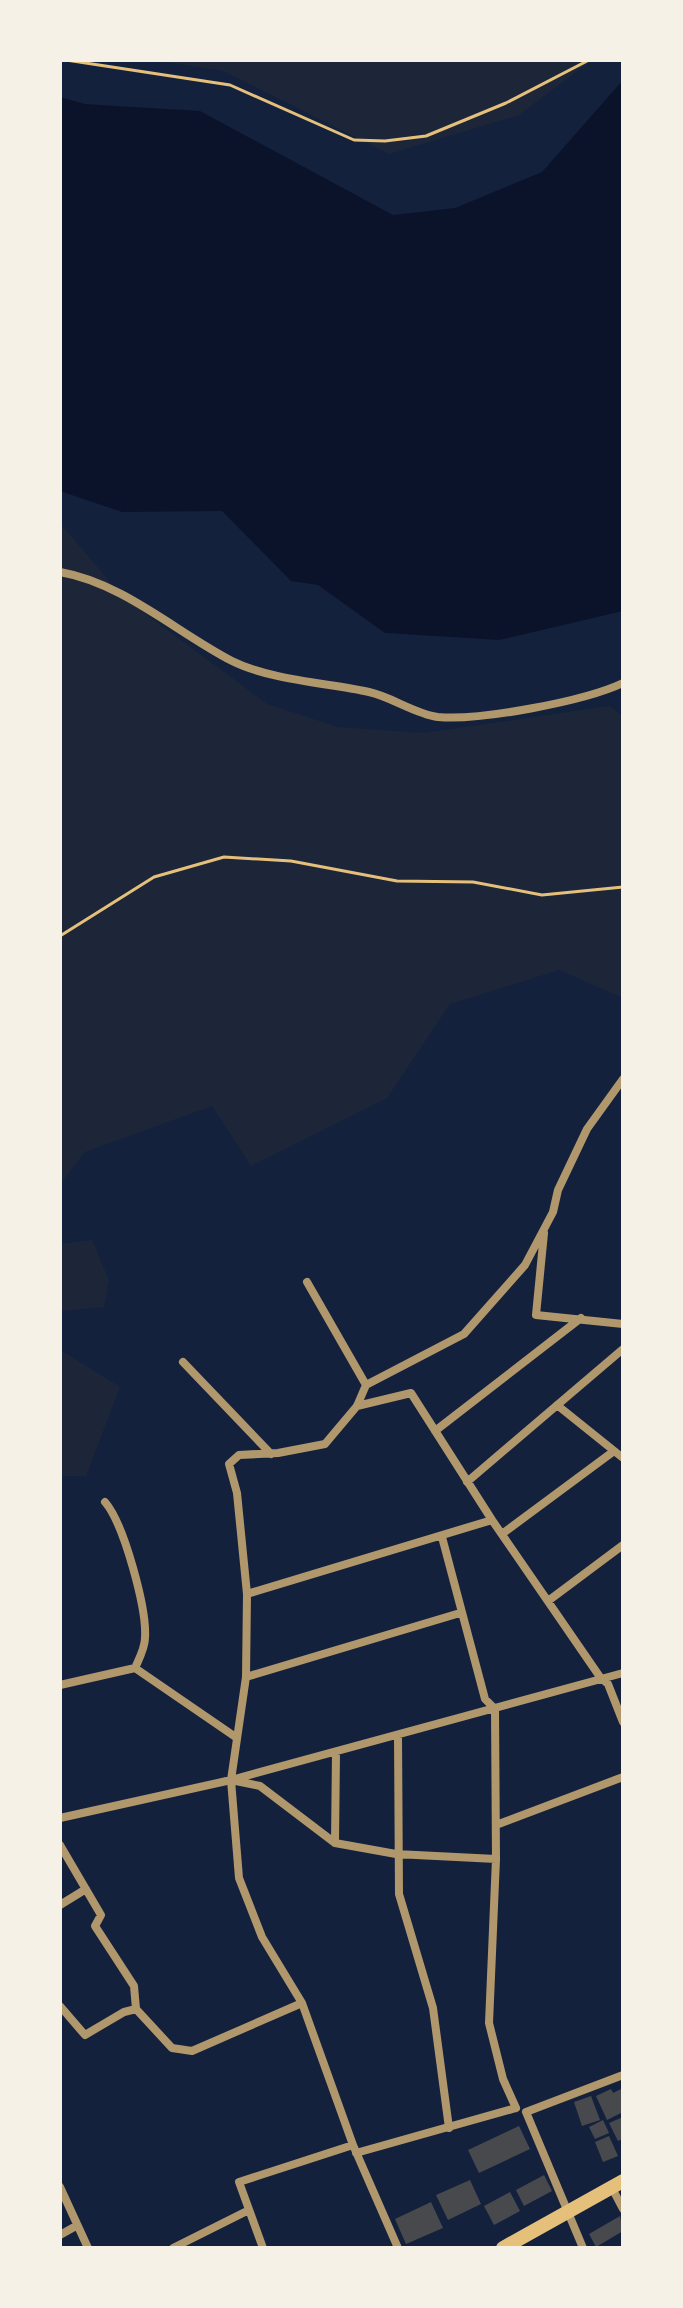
<svg xmlns="http://www.w3.org/2000/svg" width="683" height="2308" viewBox="0 0 683 2308" font-family="'PT Serif',serif">
<style>
.green{fill:#1d2539}
.water{fill:#0b132b}
.building{fill:#48494c}
.lines{fill:none;stroke-linecap:round;stroke-linejoin:round}
.path{stroke:#e5c07b;stroke-width:3}
.minor{stroke:#b1986c;stroke-width:8}
.primary{stroke:#e5c07b;stroke-width:14}
</style>
<rect width="100%" height="100%" fill="#14213d"/>
<!-- green -->
<path class="green" d="M152,60H592L519,115L389,154L224,71Z
M60,523L123,597L267,704L338,727L423,733L610,706L623,717V998L559,970L450,1004L387,1098L251,1166L212,1106L85,1152L60,1184Z
M92,1240L109,1280L104,1307L62,1311V1351L120,1387L86,1476H60V1244Z"/>
<!-- water -->
<path class="water" d="M623,80V611L499,640L385,633L318,585L291,581L222,511L122,512L60,491V97L85,104L200,111L393,215L455,208L542,172Z"/>
<!-- building -->
<path class="building" d="M611,2089L613,2093L621,2089L623,2112L607,2120L596,2096Z
M591,2096L600,2120L582,2126L574,2102Z
M623,2117V2139L618,2141L609,2123Z
M603,2120L609,2133L595,2139L589,2127Z
M519,2126L530,2149L479,2173L468,2150Z
M609,2136L618,2156L603,2162L595,2142Z
M544,2175L552,2191L524,2206L516,2190Z
M470,2180L481,2204L448,2220L436,2195Z
M510,2192L520,2211L494,2225L484,2206Z
M431,2202L443,2228L406,2244L395,2219Z
M620,2216L623,2231L596,2247L589,2234Z"/>
<g class="lines">
<!-- path -->
<path class="path" d="M66,60L230,85L354,140L385,141L426,136L506,103L589,60
M60,936L154,877L224,857L291,861L397,881L473,882L542,895L623,887"/>
<!-- minor -->
<path class="minor" d="M60,572C123,583 176,632 232,661C270,680 327,683 369,692C392,697 415,714 438,717C480,721 585,701 623,683
M544,1233L536,1315L623,1324
M307,1282L366,1385
M183,1362L271,1454
M557,1405L623,1458
M357,1406L411,1393L492,1520L600,1677L608,1684L623,1722
M435,1431L581,1318
M467,1482L623,1349
M105,1502C124,1524 147,1609 145,1638C145,1648 139,1659 135,1668
M502,1534L614,1451
M442,1537L485,1699L495,1709L496,1859L489,2023L503,2079L516,2108
M247,1594L492,1520
M548,1601L623,1545
M135,1668L237,1738
M246,1677L460,1613
M60,1685L135,1668
M398,1735L399,1894L433,2008L449,2128
M236,1781L260,1786L335,1843L396,1854L496,1859
M60,1818L231,1780L623,1673
M496,1825L623,1777
M335,1843L336,1752
M60,1845L101,1915L95,1926L134,1986L136,2009
M60,1905L86,1889
M60,2006L85,2035L124,2012L136,2009
M136,2009L172,2048L192,2051L302,2003
M526,2112L583,2248
M526,2112L623,2075
M356,2153L516,2108
M60,2187L88,2248
M612,2188L623,2209
M60,2235L76,2226
M173,2248L249,2210
M263,2248L239,2182L353,2145
M398,2248L353,2145L302,2003L262,1937L239,1878L231,1780L246,1677L247,1594L237,1493L229,1464L239,1455L278,1453L325,1444L357,1406L366,1385L464,1334L525,1265L553,1212L558,1190L587,1129L623,1079"/>
<!-- primary -->
<path class="primary" d="M503,2248L623,2181"/>
</g>
<!-- border -->
<rect width="683" height="2308" fill="none" stroke="#f6f1e7" stroke-width="124"/>
</svg>
